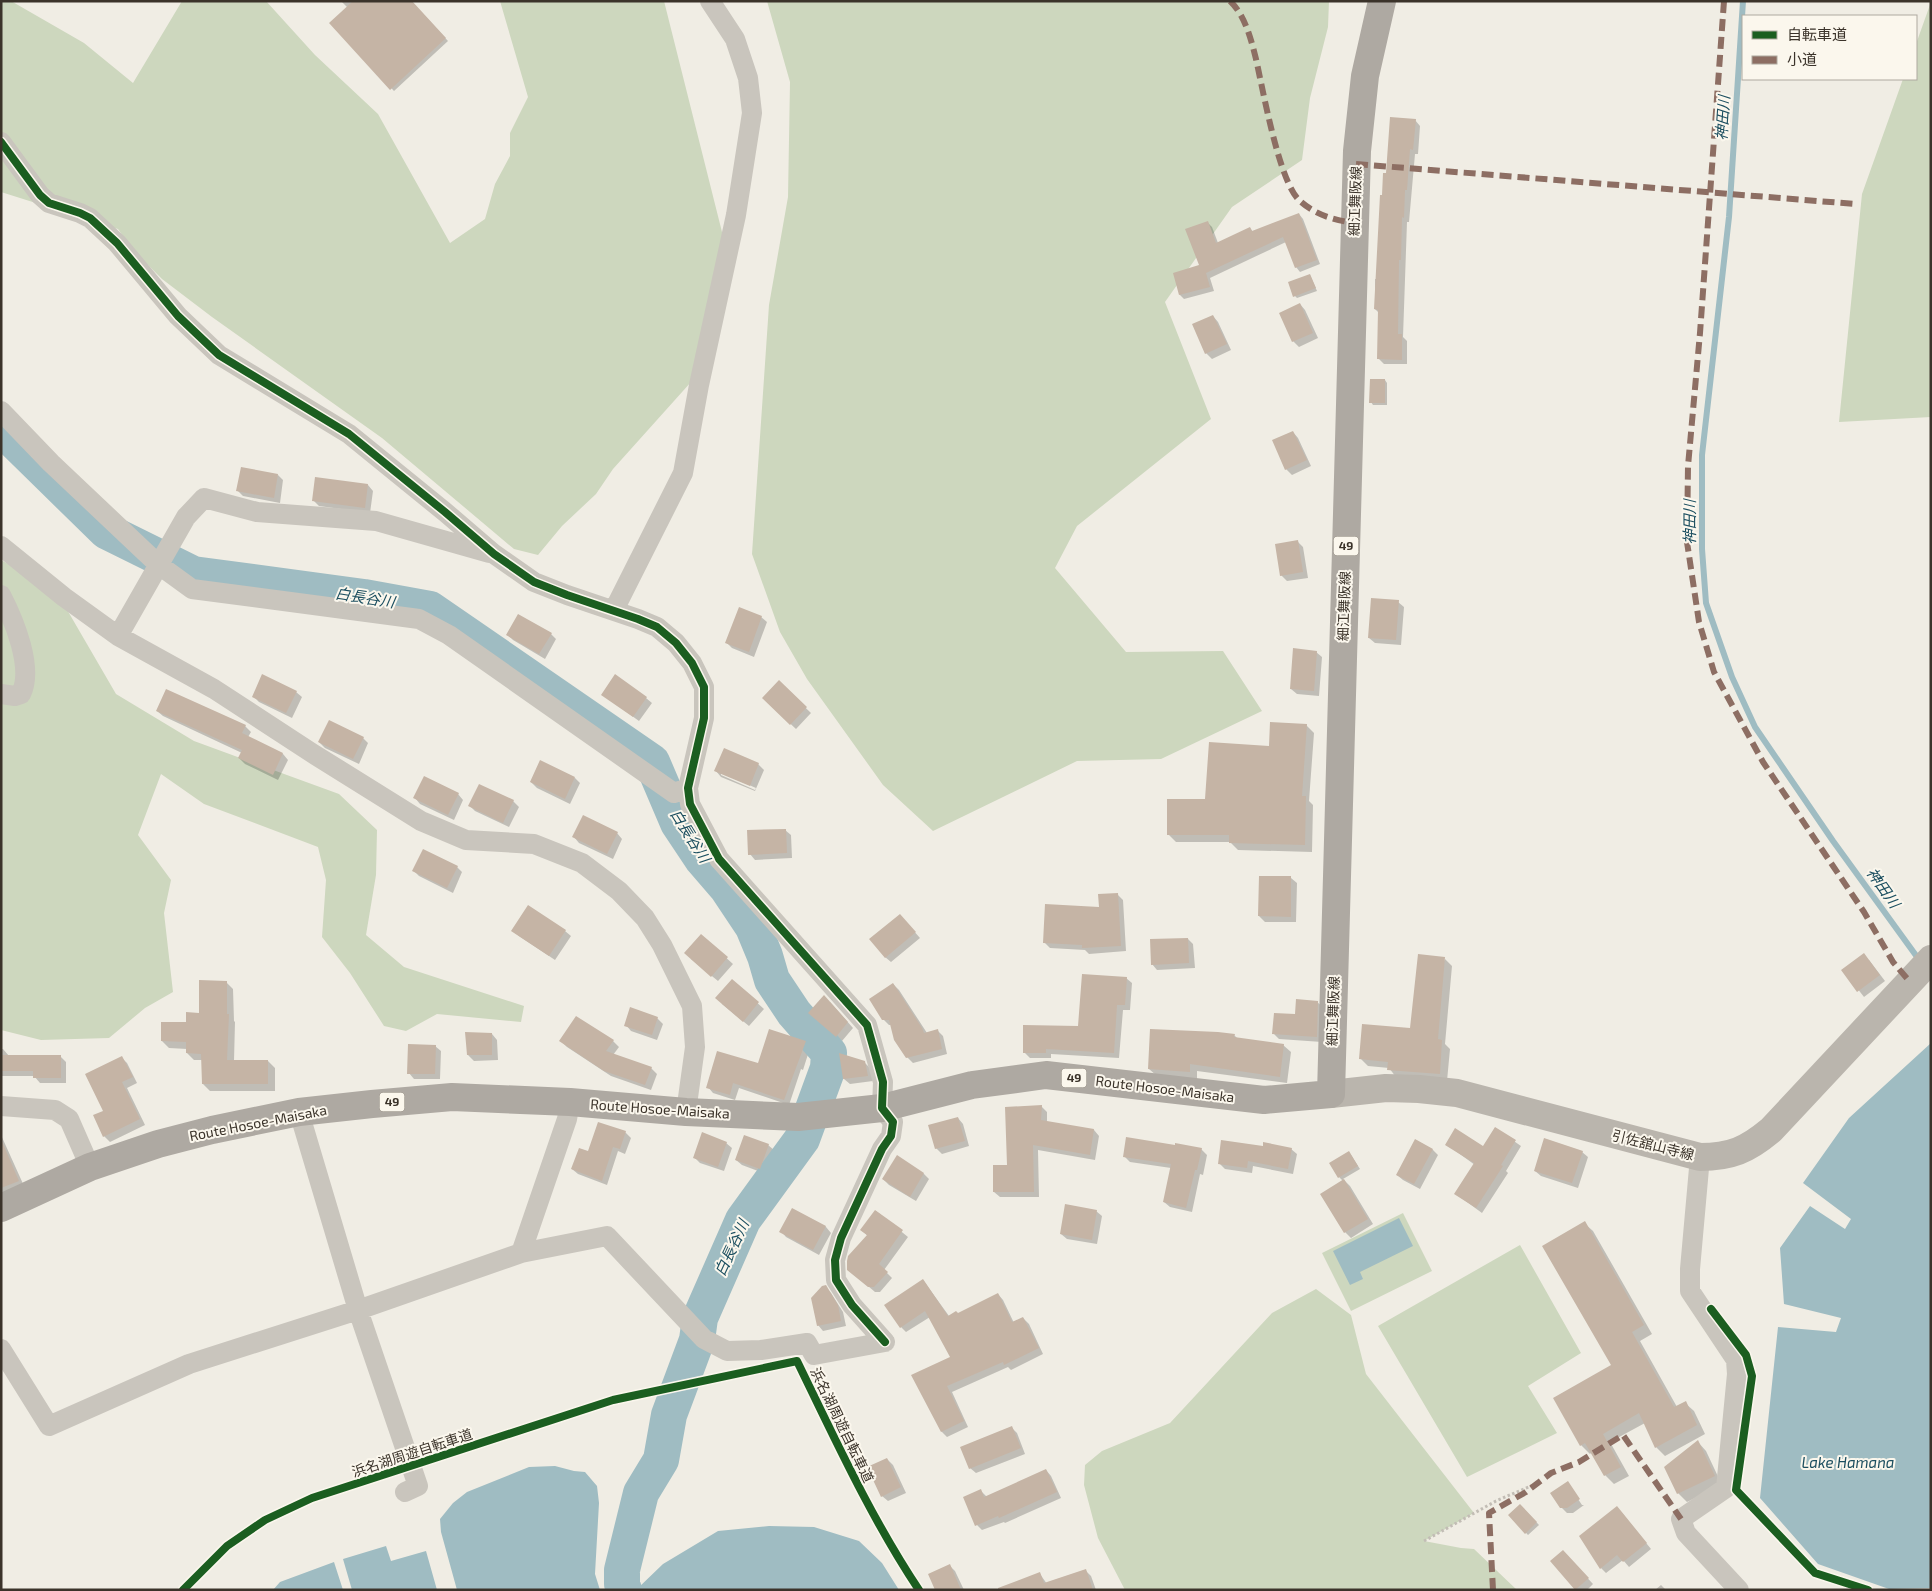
<svg xmlns="http://www.w3.org/2000/svg" width="1932" height="1591" viewBox="0 0 1932 1591" font-family="'Exo 2','Noto Sans JP',sans-serif">
<style>
.green{fill:#cdd7be}
.water{fill:#9fbcc2}
.shadow{fill:#0003;fill-rule:evenodd}
.lines{fill:none;stroke-linecap:round;stroke-linejoin:round}
.stream{stroke:#9fbcc2;stroke-width:6}
.river{stroke:#9fbcc2;stroke-width:36}
.building{fill:#c5b4a5}
.path{stroke:#c2bdb5;stroke-width:3;stroke-dasharray:2.5 2.5;stroke-linecap:butt}
.minor{stroke:#c9c5bd;stroke-width:20}
.secondary{stroke:#bab5ad;stroke-width:28}
.primary{stroke:#aea9a2;stroke-width:28}
.quiet{stroke:#8d6e63;stroke-width:6;stroke-dasharray:12 6;stroke-linecap:butt}
.cycleway-casing{stroke:#fbf7ed;stroke-width:11}
.cycleway{stroke:#1b5e20;stroke-width:8}
.labels{text-anchor:middle;stroke-width:4;stroke-linejoin:round;paint-order:stroke}
.shield{fill:#fbf7ed;stroke:#756e64;stroke-width:1}
.shield-label{font-size:12px;font-weight:bold;fill:#3b332a}
.street-label{font-size:14px;fill:#3b332a;stroke:#fbf7ed}
.water-label{font-size:15px;font-style:italic;fill:#1c4f60;stroke:#fbf7ed}
</style>
<rect width="100%" height="100%" fill="#f0ede4"/>
<!-- green -->
<path class="green" d="M1,1H11L84,43L133,83L182,1H266L315,55L378,114L450,243L485,219L495,184L510,156V133L528,97L500,1H664L725,244L700,372L613,469L596,494L562,526L538,555L514,549L382,438L212,317L162,279L132,249L118,229L1,192Z
M767,1H1329L1328,27L1310,98L1302,160L1232,207L1165,302L1211,419L1077,526L1055,568L1126,652L1223,651L1262,711L1161,759L1077,761L933,831L883,785L807,679L780,632L752,554L769,305L788,197L790,82Z
M1931,2V417L1839,422L1862,194L1903,79H1916V44Z
M1,560L55,589L116,694L194,741L339,794L377,830L376,875L366,935L404,967L524,1006L521,1022L437,1014L406,1031L384,1026L350,973L322,937L326,880L318,847L204,804L161,774L138,835L171,880L164,913L173,992L145,1008L109,1038L41,1040L1,1030Z
M1403,1213L1432,1271L1351,1311L1322,1253Z
M1520,1245L1581,1353L1528,1386L1557,1433L1467,1477L1378,1326Z
M1316,1289L1351,1315L1366,1374L1474,1513L1424,1541L1461,1548L1474,1549L1517,1590H1125L1098,1538L1084,1485L1085,1465L1102,1451L1170,1423L1272,1313Z"/>
<!-- water -->
<path class="water" d="M1931,1043V1588L1889,1589L1818,1564L1760,1498L1778,1327L1836,1332L1841,1318L1784,1304L1780,1248L1810,1206L1845,1229L1851,1219L1803,1183L1849,1118Z
M1399,1218L1413,1246L1360,1272L1363,1279L1350,1285L1333,1251Z
M555,1466L574,1471L585,1472L597,1486L599,1503L595,1574L600,1590H457L441,1532L440,1519L453,1503L467,1492L529,1467Z
M769,1526L814,1527L859,1541L882,1563L899,1590H636L663,1564L718,1531Z
M386,1546L391,1561L426,1551L437,1590H352L343,1559Z
M334,1562L343,1590H273L280,1582Z"/>
<!-- shadow -->
<path class="shadow" d="M341,1H411L448,41L394,91L331,24L348,8Z
M1415,120L1420,126L1418,154H1415L1409,222H1407L1403,337L1407,341V364H1384L1379,359V313L1375,309V279H1377L1383,197L1387,174Z
M1299,214L1303,219L1320,264L1300,272L1296,267L1286,242L1210,278L1214,291L1184,299L1180,295L1174,274L1201,266L1207,222L1212,227L1218,243L1250,228L1253,232Z
M1310,275L1317,291L1297,298L1295,296Z
M1300,304L1305,310L1318,338L1299,347L1293,341Z
M1213,316L1218,322L1231,350L1212,359L1206,353Z
M1385,380L1387,383V405H1373L1371,402Z
M1293,432L1298,438L1311,466L1292,475L1286,469Z
M278,475L283,480L280,503L243,496L238,491Z
M368,485L373,491L370,513L319,506L313,500Z
M1298,542L1303,547L1308,578L1287,581L1281,575Z
M1398,602L1404,607L1401,645L1375,643L1369,638Z
M761,617L767,622L754,657L732,648L727,643Z
M551,634L556,639L545,659L513,640L508,635Z
M1316,652L1322,657L1319,696L1297,694L1291,689Z
M779,682L811,713L796,729L763,698Z
M296,692L302,697L292,718L259,702L253,696Z
M603,695L646,698L652,703L639,721Z
M157,711L245,726L251,732L248,737L283,754L288,760L278,780L245,764L239,758L242,753L163,716Z
M1306,725L1314,733L1309,801L1313,805L1312,852L1238,850L1230,842H1176L1168,834L1270,747Z
M363,738L368,743L359,764L325,748L319,742Z
M725,750L758,764L764,770L755,791L721,777L716,771ZM721,773L756,788L755,790L721,775Z
M575,778L580,783L570,804L537,788L531,782Z
M458,794L463,800L454,820L420,804L415,798Z
M513,801L519,807L509,827L475,811L470,806Z
M785,830L791,835L792,858L755,860L750,854Z
M617,833L622,839L613,859L579,843L574,837Z
M457,867L462,872L453,893L419,876L414,871Z
M1291,878L1297,883L1296,922H1265L1259,916Z
M1117,894L1123,900L1126,951L1089,954L1085,950L1050,948L1044,942L1100,909Z
M905,921L920,938L891,962L885,957Z
M513,931H565L571,936L555,960L519,936Z
M701,935L733,964L718,981L691,959Z
M1188,939L1193,944L1195,968L1157,970L1152,964Z
M1445,959L1452,966L1445,1044L1450,1049L1447,1081L1396,1077L1389,1068L1368,1066L1361,1059L1411,1029Z
M1869,960L1885,981L1864,997L1843,970Z
M1126,978L1132,983L1130,1010H1123L1119,1058L1051,1054V1058H1030L1024,1052L1080,1027Z
M732,980L764,1009L749,1026L722,1004Z
M226,982L233,989L234,1021L235,1022L234,1061H268L275,1068V1091H210L203,1084V1060H194L187,1053V1049L169,1048L162,1041L200,1014Z
M893,984L899,990L927,1033L937,1030L943,1036L947,1054L913,1063L907,1057L892,1025H889L883,1019Z
M830,1002L853,1028L842,1041L816,1019Z
M1317,1002L1323,1007L1322,1042L1279,1039L1274,1034Z
M657,1018L663,1024L657,1040L631,1031L626,1025Z
M492,1034L497,1040L498,1060L474,1061L468,1055Z
M1234,1035L1238,1039L1283,1045L1291,1052L1287,1083L1197,1071V1079L1157,1076L1149,1069Z
M561,1041H613L619,1047L613,1055L651,1068L657,1074L651,1090L611,1076L567,1047Z
M805,1042L810,1048L803,1070L801,1069L789,1105L739,1088L735,1100L713,1093L708,1087Z
M435,1046L441,1051L440,1079H414L409,1073Z
M1,1049H3L9,1056H60L66,1062V1083H40L34,1076H1Z
M841,1054L864,1062L870,1068L873,1081L850,1084L844,1079Z
M122,1058L127,1063L137,1083L127,1088L145,1125L110,1142L104,1136L105,1111Z
M1041,1106L1047,1112V1122L1094,1130L1099,1136L1095,1160L1038,1150L1039,1197H1000L994,1192Z
M958,1118L963,1124L969,1146L942,1154L936,1148Z
M1495,1128L1521,1146L1506,1171L1508,1173L1482,1213L1456,1194L1475,1165L1446,1144L1483,1148Z
M625,1132L631,1138L625,1154L618,1151L607,1185L578,1174L572,1169L589,1153Z
M1,1135L24,1186L5,1194L1,1191Z
M1416,1140L1433,1150L1438,1155L1420,1189L1403,1180L1397,1175Z
M726,1143L732,1148L724,1171L700,1163L694,1157Z
M768,1145L774,1150L766,1174L742,1165L736,1160Z
M1264,1147L1291,1149L1297,1154L1293,1174L1253,1166L1252,1173L1225,1169L1220,1164Z
M1201,1149L1207,1155L1203,1175L1200,1174L1192,1212L1170,1207L1164,1202L1171,1168L1130,1162L1125,1157Z
M1582,1152L1588,1157L1578,1188L1541,1176L1535,1171Z
M1351,1155L1360,1169L1343,1179L1350,1186L1373,1224L1351,1238L1345,1232L1322,1194L1343,1181L1339,1177Z
M897,1157L924,1174L929,1179L916,1201L889,1185L883,1179Z
M792,1210L826,1227L831,1233L819,1255L786,1237L781,1231Z
M876,1211L908,1237L884,1270L892,1278L880,1292H875L855,1275L868,1236L861,1230Z
M1096,1211L1102,1216L1097,1244L1067,1239L1061,1234Z
M1584,1223L1593,1231L1652,1334L1640,1341L1677,1407L1685,1403L1694,1411L1705,1434L1665,1456L1656,1447L1645,1423L1610,1442L1629,1476L1614,1484L1605,1475L1592,1452L1590,1454L1581,1445L1554,1398L1612,1366Z
M923,1280L949,1316L958,1314L998,1294L1003,1300L1014,1323L1023,1318L1029,1324L1043,1354L1011,1370L1008,1367L952,1392L968,1427L947,1437L942,1432L913,1375L952,1357L930,1317L906,1332L901,1327Z
M825,1287L831,1293L843,1312L846,1326L823,1331L818,1325Z
M1012,1428L1017,1433L1025,1454L976,1473L970,1468Z
M1698,1442L1706,1451L1722,1485L1687,1502L1678,1493Z
M887,1459L893,1465L906,1493L888,1501L882,1496Z
M1046,1470L1051,1476L1061,1498L1005,1523L1004,1522L982,1530L977,1525L981,1491L987,1497Z
M1570,1487L1582,1505H1584L1573,1513H1567L1561,1507Z
M1520,1505L1539,1525L1528,1535L1509,1515Z
M1622,1513L1651,1549L1629,1567L1623,1560L1606,1573L1601,1568Z
M1568,1557L1593,1584L1587,1590H1576L1551,1561Z
M950,1566L955,1571L964,1590H937Z
M1085,1570L1091,1576L1096,1590H1001L1040,1574L1047,1584Z
M1661,1585L1666,1590H1655Z"/>
<g class="lines">
<!-- stream -->
<path class="stream" d="M1743,1L1729,217L1702,455V549L1706,603L1732,677L1755,727L1833,841L1920,961"/>
<!-- river -->
<path class="river" d="M1,428L106,531L193,574L364,597L430,609L652,762L678,823L702,859L727,888L753,927L765,956L772,980L794,1013L829,1053L828,1068L802,1139L743,1220L700,1318L697,1340L669,1415L661,1460L641,1493L622,1570V1584L624,1590"/>
</g>
<!-- building -->
<path class="building" d="M353,1H412L446,38L390,90L329,23Z
M1390,117L1416,119L1413,150L1410,149L1407,190H1405L1404,218L1402,217L1401,260H1399L1398,334H1402V360L1377,359L1378,310L1374,309L1380,195H1382L1383,173H1386Z
M1299,213L1317,260L1295,268L1283,237L1206,273L1210,287L1179,295L1173,273L1199,265L1185,229L1208,221L1216,243L1250,227L1252,231Z
M1310,274L1316,288L1293,297L1288,282Z
M1300,303L1313,333L1292,342L1279,313Z
M1213,315L1227,344L1205,354L1192,324Z
M1370,379H1385V403H1369Z
M1293,431L1307,460L1285,470L1272,440Z
M241,467L278,474L274,498L236,491Z
M315,477L368,484L365,508L312,501Z
M1298,540L1303,572L1280,576L1275,544Z
M1371,598L1399,600L1396,640L1368,638Z
M739,607L762,616L749,652L725,643Z
M518,614L552,633L539,654L506,635Z
M1293,648L1317,651L1314,691L1290,689Z
M262,674L297,691L286,713L252,697Z
M615,674L647,697L633,717L601,695Z
M779,680L807,707L790,725L762,698Z
M166,689L246,725L242,733L283,753L273,775L238,758L242,750L156,711Z
M329,720L364,737L353,759L318,742Z
M1270,722L1307,724L1302,796H1306L1305,845L1229,843V835H1167V799H1205L1209,742L1269,746Z
M724,748L759,763L750,786L714,771Z
M540,760L575,777L565,799L530,782Z
M424,776L459,793L448,815L413,798Z
M479,784L514,800L503,823L468,806Z
M583,815L618,832L607,854L572,837Z
M786,829L787,853L748,855L747,830Z
M423,849L458,866L447,888L412,871Z
M1259,876H1291V917L1258,916Z
M1118,893L1121,946L1082,948V945L1043,943L1045,904L1099,907L1098,894Z
M528,905L566,930L549,956L511,931Z
M900,914L916,932L885,958L869,939Z
M701,934L728,957L711,977L684,953Z
M1188,938L1189,963L1151,965L1150,939Z
M1864,953L1880,975L1857,992L1841,970Z
M1418,954L1445,957L1438,1039L1442,1040L1440,1074L1387,1070L1388,1062L1359,1059L1362,1024L1410,1028Z
M1082,974L1127,977L1125,1005H1117L1114,1053L1046,1049V1053H1023V1025L1078,1026Z
M732,979L759,1002L743,1022L715,998Z
M199,980L227,981V1014H229L227,1060H268V1084H202L201,1054L186,1053V1042L161,1041V1022H186V1012L199,1013Z
M893,983L922,1028L924,1033L938,1029L942,1049L906,1058L894,1040L889,1020H882L869,999Z
M824,995L848,1022L836,1037L808,1013Z
M1296,999L1318,1001L1317,1037L1272,1034L1274,1013L1295,1014Z
M630,1007L658,1017L652,1035L624,1026Z
M576,1016L614,1040L606,1051L652,1067L645,1085L604,1071L559,1041Z
M769,1029L806,1041L784,1100L733,1083L730,1095L706,1088L717,1051L758,1063Z
M1150,1029L1218,1032L1235,1034L1234,1037L1284,1044L1280,1077L1190,1064V1072L1148,1069Z
M465,1032L492,1033V1055H467Z
M408,1044L436,1045L435,1074H407Z
M839,1053L865,1061L868,1076L843,1079Z
M1,1055H61V1078H33V1071H1Z
M122,1056L133,1077L122,1082L140,1119L103,1137L93,1115L103,1111L85,1074Z
M1042,1105L1041,1120L1094,1129L1090,1155L1033,1145L1034,1192H993V1165H1007L1005,1107Z
M958,1117L965,1141L935,1149L928,1125Z
M598,1122L626,1131L620,1149L613,1147L602,1181L571,1169L579,1148L588,1151Z
M1495,1127L1516,1140L1501,1165L1503,1166L1476,1208L1454,1194L1474,1163L1445,1145L1455,1128L1483,1146Z
M702,1132L727,1142L718,1167L693,1158Z
M744,1135L769,1144L760,1169L735,1160Z
M1126,1137L1175,1145V1143L1202,1148L1197,1170H1195L1186,1208L1163,1202L1171,1164L1123,1157Z
M1544,1138L1583,1151L1572,1183L1534,1171Z
M1,1139L19,1181L1,1188Z
M1415,1139L1433,1149L1414,1184L1396,1175Z
M1221,1140L1263,1146V1142L1292,1148L1288,1169L1248,1161L1247,1168L1218,1164Z
M1349,1151L1358,1166L1338,1178L1329,1163Z
M897,1155L924,1173L910,1197L882,1179Z
M1344,1179L1368,1219L1344,1233L1320,1194Z
M1065,1204L1097,1210L1092,1240L1060,1234Z
M792,1208L826,1226L813,1250L779,1232Z
M875,1210L903,1230L879,1264L888,1272L874,1287H868L847,1270V1261L848,1256L867,1235L860,1230Z
M1585,1221L1644,1325L1632,1332L1674,1407L1686,1401L1697,1425L1655,1448L1639,1413L1603,1434L1621,1467L1604,1476L1585,1443L1580,1446L1553,1398L1611,1365L1542,1246Z
M923,1279L948,1316L956,1311L958,1313L998,1293L1012,1322L1023,1317L1039,1348L1004,1365L1003,1362L947,1386L964,1421L941,1432L911,1375L950,1357L925,1311L900,1328L884,1305Z
M826,1285L838,1305L841,1321L817,1326L811,1298L822,1286Z
M1012,1426L1021,1448L969,1469L960,1447Z
M1698,1440L1715,1476L1677,1494L1664,1467Z
M887,1458L901,1487L881,1497L867,1467Z
M1046,1469L1057,1492L999,1518L998,1516L975,1526L963,1497L981,1489L984,1497Z
M1568,1481L1580,1499L1567,1508H1560L1550,1493Z
M1520,1504L1537,1522L1525,1534L1508,1515Z
M1617,1506L1647,1543L1623,1562L1617,1555L1600,1569L1579,1536Z
M1563,1550L1589,1578L1575,1590L1550,1561Z
M950,1564L961,1590H935L928,1574Z
M1086,1569L1093,1590H998V1588L1040,1572L1044,1583Z"/>
<g class="lines">
<!-- path -->
<path class="path" d="M1424,1541L1496,1501L1533,1485"/>
<!-- minor -->
<path class="minor" d="M1,142L40,195L49,203L80,213L90,218L117,243L178,316L219,355L349,434L445,512L494,554L534,582L567,595L638,619L657,627L676,643L692,663L704,687V718L688,788L690,804L719,859L867,1025L883,1082L882,1108L893,1122L891,1136L882,1149L841,1238L835,1260L836,1280L852,1305L885,1342
M1,411L51,463L143,550L159,565L192,589L419,619L449,635L674,793L688,788
M1,546L64,597L118,636L214,689L312,753L421,821L466,840L534,844L582,863L619,891L645,918L662,945L692,1006L695,1047L686,1112
M1,595C14,620 34,668 21,694L15,696L1,694
M614,610L683,473L699,385L736,215L752,113L748,78L735,39L710,1
M118,636L186,517L204,498L257,512L376,521L489,553
M1,1106L55,1110L69,1119L90,1167
M299,1112L358,1310L418,1486L405,1492
M1700,1157L1690,1269V1291L1736,1360L1737,1374L1726,1488L1681,1519L1686,1533L1739,1590
M521,1253L567,1119L570,1102
M1,1349L49,1426L189,1364L358,1310L521,1253L607,1236L704,1339L727,1351L761,1350L807,1343L814,1355L885,1342"/>
<!-- secondary -->
<path class="secondary" d="M1331,1094L1386,1088L1419,1089L1457,1093L1700,1157C1731,1157 1747,1150 1771,1130L1931,959"/>
<!-- primary -->
<path class="primary" d="M1,1208L90,1167L158,1144L212,1130L299,1112L372,1104L452,1097L570,1102L686,1112L798,1117L882,1108L972,1085L1046,1075L1264,1100L1331,1094L1357,151L1365,76L1382,1"/>
<!-- quiet -->
<path class="quiet" d="M1230,1C1245,15 1251,39 1256,59C1263,90 1279,181 1299,200C1315,215 1334,220 1354,223
M1724,1L1700,333L1688,466L1687,542L1699,622L1714,672L1763,762L1864,912L1893,962L1910,982
M1356,164L1855,204
M1493,1590L1489,1513L1526,1492L1551,1473L1579,1462L1623,1435L1681,1519"/>
<defs>
<path id="cycleway" d="M1,142L40,195L49,203L80,213L90,218L117,243L178,316L219,355L349,434L445,512L494,554L534,582L567,595L638,619L657,627L676,643L692,663L704,687V718L688,788L690,804L719,859L867,1025L883,1082L882,1108L893,1122L891,1136L882,1149L841,1238L835,1260L836,1280L852,1305L885,1342
M1711,1309L1746,1355L1752,1376L1736,1490L1815,1573L1868,1590
M183,1590L227,1546L265,1520L312,1498L613,1400L797,1361C835,1439 871,1518 919,1590"/>
</defs>
<!-- cycleway casing -->
<use href="#cycleway" class="cycleway-casing"/>
<!-- cycleway -->
<use href="#cycleway" class="cycleway"/>
</g>
<g class="labels">
<!-- shield labels -->
<g class="shield">
<rect x="1333.5" y="536.5" width="25" height="19" rx="4"/>
<rect x="1061.5" y="1068.5" width="25" height="19" rx="4"/>
<rect x="379.5" y="1092.5" width="25" height="19" rx="4"/>
</g>
<g class="shield-label">
<text x="1346" y="550">49</text>
<text x="1074" y="1082">49</text>
<text x="392" y="1106">49</text>
</g>
<!-- street labels -->
<g class="street-label">
<text transform="translate(1355 201) rotate(-88)" y="5">細江舞阪線</text>
<text transform="translate(1344 606) rotate(-88)" y="5">細江舞阪線</text>
<text transform="translate(1333 1011) rotate(-88)" y="5">細江舞阪線</text>
<text transform="translate(1165 1089) rotate(7)" y="5">Route Hosoe-Maisaka</text>
<text transform="translate(660 1109) rotate(4)" y="5">Route Hosoe-Maisaka</text>
<text transform="translate(258 1123) rotate(-11)" y="5">Route Hosoe-Maisaka</text>
<text transform="translate(1653 1145) rotate(14)" y="5">引佐舘山寺線</text>
<text transform="translate(842 1425) rotate(64)" y="5">浜名湖周遊自転車道</text>
<text transform="translate(412 1453) rotate(-18)" y="5">浜名湖周遊自転車道</text>
</g>
<!-- water labels -->
<g class="water-label">
<text transform="translate(1723 118) rotate(-86)" y="5">神田川</text>
<text transform="translate(1690 522) rotate(-90)" y="5">神田川</text>
<text transform="translate(365 598) rotate(9)" y="5">白長谷川</text>
<text transform="translate(690 836) rotate(58)" y="5">白長谷川</text>
<text transform="translate(1883 888) rotate(55)" y="5">神田川</text>
<text transform="translate(732 1248) rotate(-65)" y="5">白長谷川</text>
<text x="1848" y="1468">Lake Hamana</text>
</g>
</g>
<!-- border -->
<rect width="1932" height="1591" fill="none" stroke="#3b332a" stroke-width="5"/>
<!-- legend -->
<rect x="1742" y="15" width="175" height="65" fill="#fbf7ed" stroke="#aea99f"/>
<rect x="1752" y="31" width="25" height="8" fill="#1b5e20" stroke="#aea99f"/>
<text x="1787" y="40" font-size="15" fill="#3b332a">自転車道</text>
<rect x="1752" y="56" width="25" height="8" fill="#8d6e63" stroke="#aea99f"/>
<text x="1787" y="65" font-size="15" fill="#3b332a">小道</text>
</svg>
